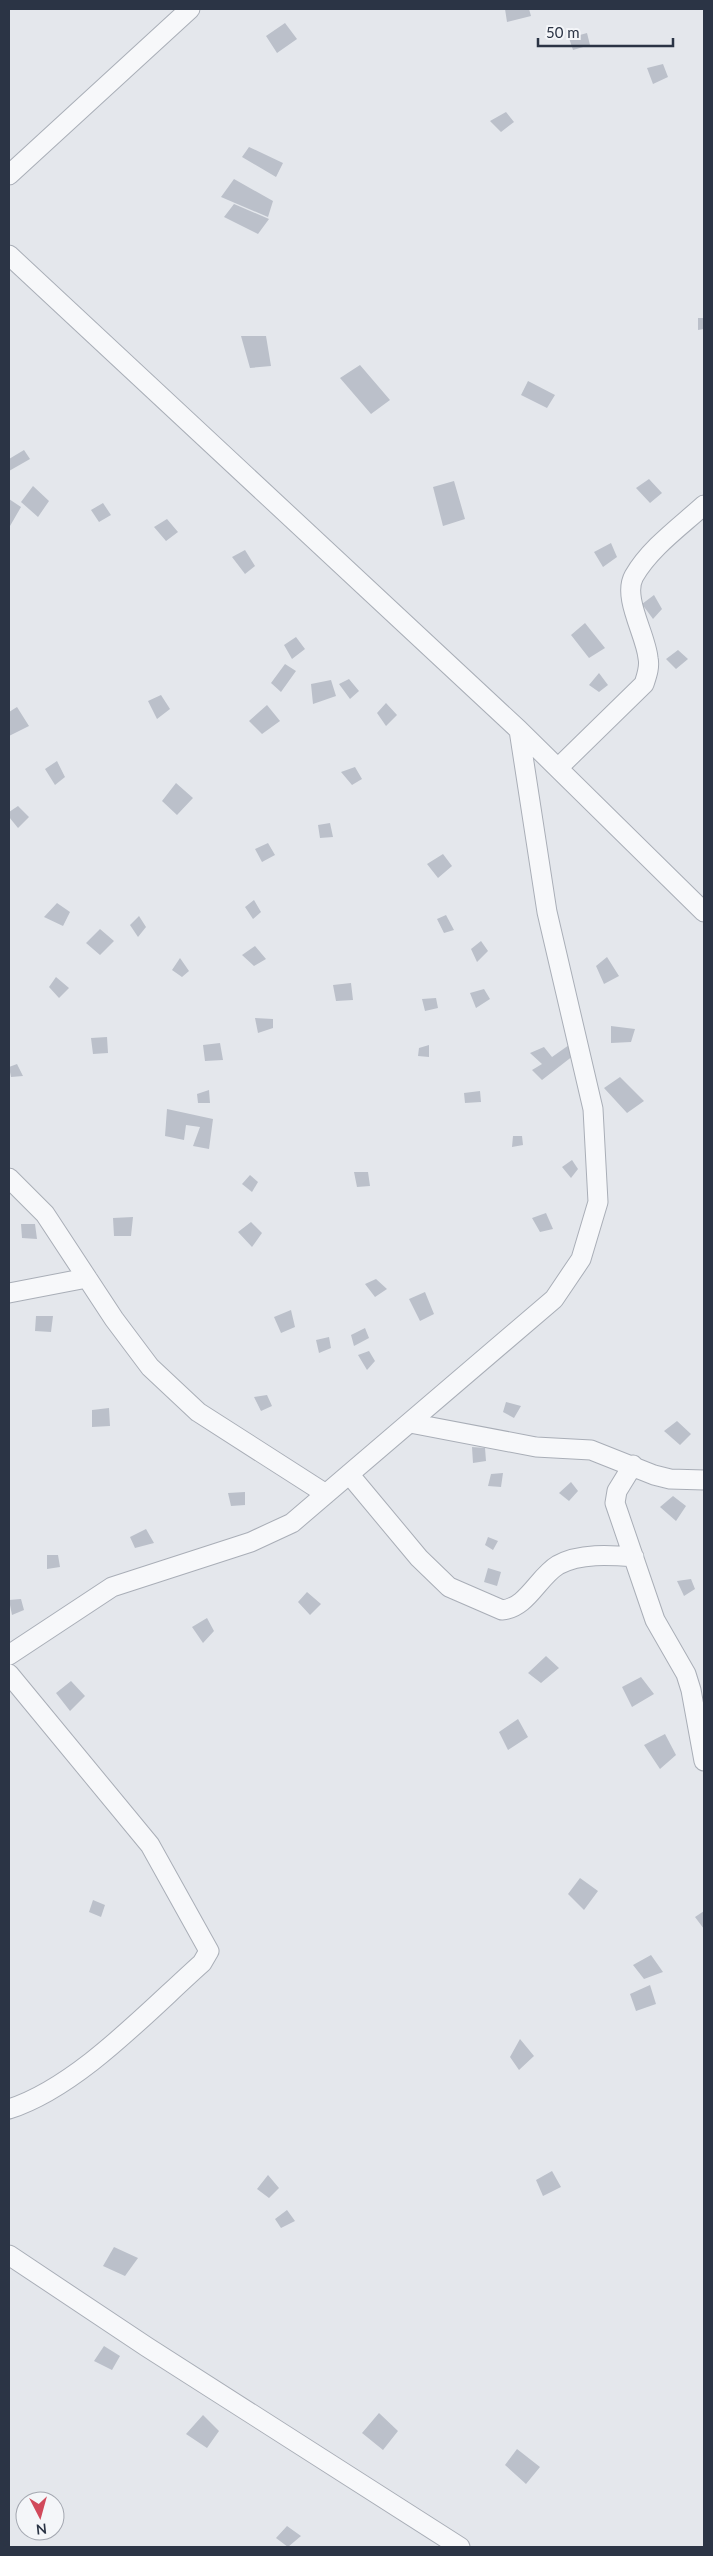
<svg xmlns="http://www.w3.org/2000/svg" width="713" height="2556" viewBox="0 0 713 2556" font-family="Lato,sans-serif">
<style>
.building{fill:#bbc0ca}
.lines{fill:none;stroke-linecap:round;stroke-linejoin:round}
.minor-casing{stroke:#a9aeb7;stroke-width:21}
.minor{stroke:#f7f8fa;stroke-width:19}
</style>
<rect width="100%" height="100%" fill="#e4e7ec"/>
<!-- building -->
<path class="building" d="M505,9H529L531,16L507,22Z
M285,23L297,39L277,53L266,36Z
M587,33L590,45L573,50L569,38Z
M663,64L668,77L653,84L647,68Z
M506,112L514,122L501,132L490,121Z
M249,147L283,163L276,177L242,157Z
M234,179L273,201L268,217L221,197Z
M234,204L269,219L258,234L224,217Z
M698,318H704V329L698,330Z
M241,336H266L271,366L250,368Z
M360,365L390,400L371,414L340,378Z
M528,381L555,395L547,408L521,395Z
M24,450L30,459L9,471V459Z
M649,479L662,493L650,503L636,488Z
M454,481L465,519L443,526L433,487Z
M33,486L49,501L38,517L21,502Z
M9,499L21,507L10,526L9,525Z
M103,503L111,515L99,522L91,510Z
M167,519L178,532L166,541L154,527Z
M611,543L617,557L603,567L594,552Z
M245,550L255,566L245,574L232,557Z
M654,595L662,609L653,619L642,604Z
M585,623L605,648L589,658L571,635Z
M296,637L305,649L292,659L284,645Z
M678,650L688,659L676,669L666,659Z
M285,664L296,671L281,692L271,683Z
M599,673L608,685L599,692L589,685Z
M349,679L359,691L350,699L339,684Z
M331,680L336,696L313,704L311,684Z
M161,695L170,709L157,719L148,701Z
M386,703L397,715L386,726L377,713Z
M267,705L280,721L262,734L249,721Z
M17,707L29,726L9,736V712Z
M57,761L65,777L55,785L45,769Z
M355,767L362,779L352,785L341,772Z
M176,783L193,798L177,815L162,801Z
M18,806L29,817L18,828L9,817V812Z
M330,823L333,837L320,838L318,825Z
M268,843L275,855L262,862L255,849Z
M443,854L452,866L438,878L427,864Z
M254,900L261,912L253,919L245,907Z
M57,903L70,912L63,926L44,917Z
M446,915L454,930L444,933L437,919Z
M139,916L146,927L138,937L130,925Z
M100,929L114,941L100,955L86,943Z
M481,941L488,951L477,962L471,949Z
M255,946L266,959L254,966L242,955Z
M607,957L619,976L604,984L596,966Z
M180,958L189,971L182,977L172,970Z
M56,977L69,988L59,998L49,987Z
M351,983L353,1000L336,1001L333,985Z
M484,989L490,999L476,1008L470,993Z
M436,998L438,1008L425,1011L422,999Z
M255,1018L273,1019V1028L258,1033Z
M611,1026L635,1029L631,1042L611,1043Z
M107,1037L108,1053L93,1054L91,1038Z
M220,1043L223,1060L205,1061L203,1045Z
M429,1045V1057L418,1056L419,1048Z
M569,1045L578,1052L542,1080L532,1070L542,1064L530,1053L544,1047L552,1057Z
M17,1064L23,1076L11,1077L9,1067Z
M620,1077L644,1101L627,1113L604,1088Z
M209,1090L210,1103H198L197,1094Z
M480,1091L481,1102L465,1103L464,1093Z
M167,1109L213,1119L209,1149L193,1146L200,1127L186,1125L184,1140L165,1136Z
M513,1136H522L523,1145L512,1147Z
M572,1160L578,1169L571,1178L562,1167Z
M354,1172H368L370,1186L357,1187Z
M250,1175L258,1182L252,1192L242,1184Z
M546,1213L553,1229L540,1232L532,1218Z
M133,1217L131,1236H114L113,1218Z
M251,1222L262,1233L252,1247L238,1232Z
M21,1224H35L37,1239L22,1238Z
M376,1279L387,1289L375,1297L365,1284Z
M425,1292L434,1314L420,1321L409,1299Z
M291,1310L295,1327L281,1333L274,1317Z
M36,1316H53L51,1332L35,1331Z
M365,1328L369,1338L354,1346L351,1335Z
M329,1337L331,1348L319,1353L316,1340Z
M369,1351L375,1361L367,1370L358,1355Z
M267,1395L272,1406L261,1411L254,1397Z
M506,1402L521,1406L514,1418L503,1412Z
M109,1408L110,1426L92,1427V1410Z
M677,1421L691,1434L680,1445L664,1431Z
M472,1447L485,1448L486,1461L473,1463Z
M503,1473L501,1487L488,1486L491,1474Z
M571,1482L578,1491L569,1501L559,1493Z
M245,1492V1505L231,1506L228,1493Z
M673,1496L686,1506L676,1521L660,1507Z
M146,1529L154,1543L135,1548L130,1537Z
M488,1537L498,1541L493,1550L485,1545Z
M47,1555H58L60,1567L47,1569Z
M488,1568L501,1572L497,1586L484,1582Z
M691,1579L695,1589L684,1596L677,1581Z
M307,1592L321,1604L310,1615L298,1602Z
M21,1599L24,1610L12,1615L9,1600Z
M207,1618L214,1631L203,1643L192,1627Z
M546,1656L559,1668L541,1683L528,1673Z
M641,1677L654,1694L632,1707L622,1687Z
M71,1681L85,1696L70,1711L56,1693Z
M518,1719L528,1737L508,1750L499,1732Z
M665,1734L676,1755L660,1769L644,1745Z
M580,1878L598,1891L584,1910L568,1894Z
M93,1900L105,1905L101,1917L89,1912Z
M704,1911V1929L695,1917Z
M651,1955L663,1972L644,1979L633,1965Z
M650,1985L656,2004L636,2011L630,1994Z
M520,2039L534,2056L519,2070L510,2057Z
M552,2171L561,2187L543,2196L536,2180Z
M268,2175L279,2188L269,2198L257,2189Z
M287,2210L295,2221L281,2228L275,2219Z
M114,2247L138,2258L125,2276L103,2266Z
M104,2346L120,2356L112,2370L94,2361Z
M379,2413L398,2431L383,2450L362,2433Z
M203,2415L219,2431L207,2448L186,2434Z
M517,2449L540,2467L526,2484L505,2465Z
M287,2526L301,2536L288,2547L276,2538Z"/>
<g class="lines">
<defs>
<path id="minor" d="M9,175L190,9
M9,255L519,730L704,912
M558,768L644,684C647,675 650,667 648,658C646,635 622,597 634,576C650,548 681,526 704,505
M9,1178L45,1214L114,1319L150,1367L198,1412L326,1494
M9,1293L87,1278
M410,1423L536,1447L591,1450L654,1475L670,1479L704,1480
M633,1465L617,1491L615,1503L655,1620L686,1674L691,1690L704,1761
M349,1474L419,1558L449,1587L502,1610C527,1608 538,1577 558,1565C580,1553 610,1555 634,1557
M9,1655L112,1587L251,1542L292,1523L554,1299L581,1259L598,1202L593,1109L547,912L519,730
M9,1674L150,1845L209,1951L202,1963C148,2011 78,2087 9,2109
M9,2255L147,2347L460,2547"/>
</defs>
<!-- minor casing -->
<use href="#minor" class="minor-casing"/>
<!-- minor -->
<use href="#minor" class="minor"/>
</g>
<!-- border -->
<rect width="713" height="2556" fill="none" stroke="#2b3445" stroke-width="20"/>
<!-- north arrow -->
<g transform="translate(40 2516) rotate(174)"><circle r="24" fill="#f4f6f9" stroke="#a4a8b1"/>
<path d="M0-4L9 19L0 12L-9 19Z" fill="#d1495b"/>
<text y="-8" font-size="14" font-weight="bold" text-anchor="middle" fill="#2b3445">N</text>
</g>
<!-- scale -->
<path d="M538 38v8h135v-8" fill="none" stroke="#2b3445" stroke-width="2.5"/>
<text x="546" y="38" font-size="15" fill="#2b3445" stroke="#f4f6f9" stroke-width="4" paint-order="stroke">50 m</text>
</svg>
